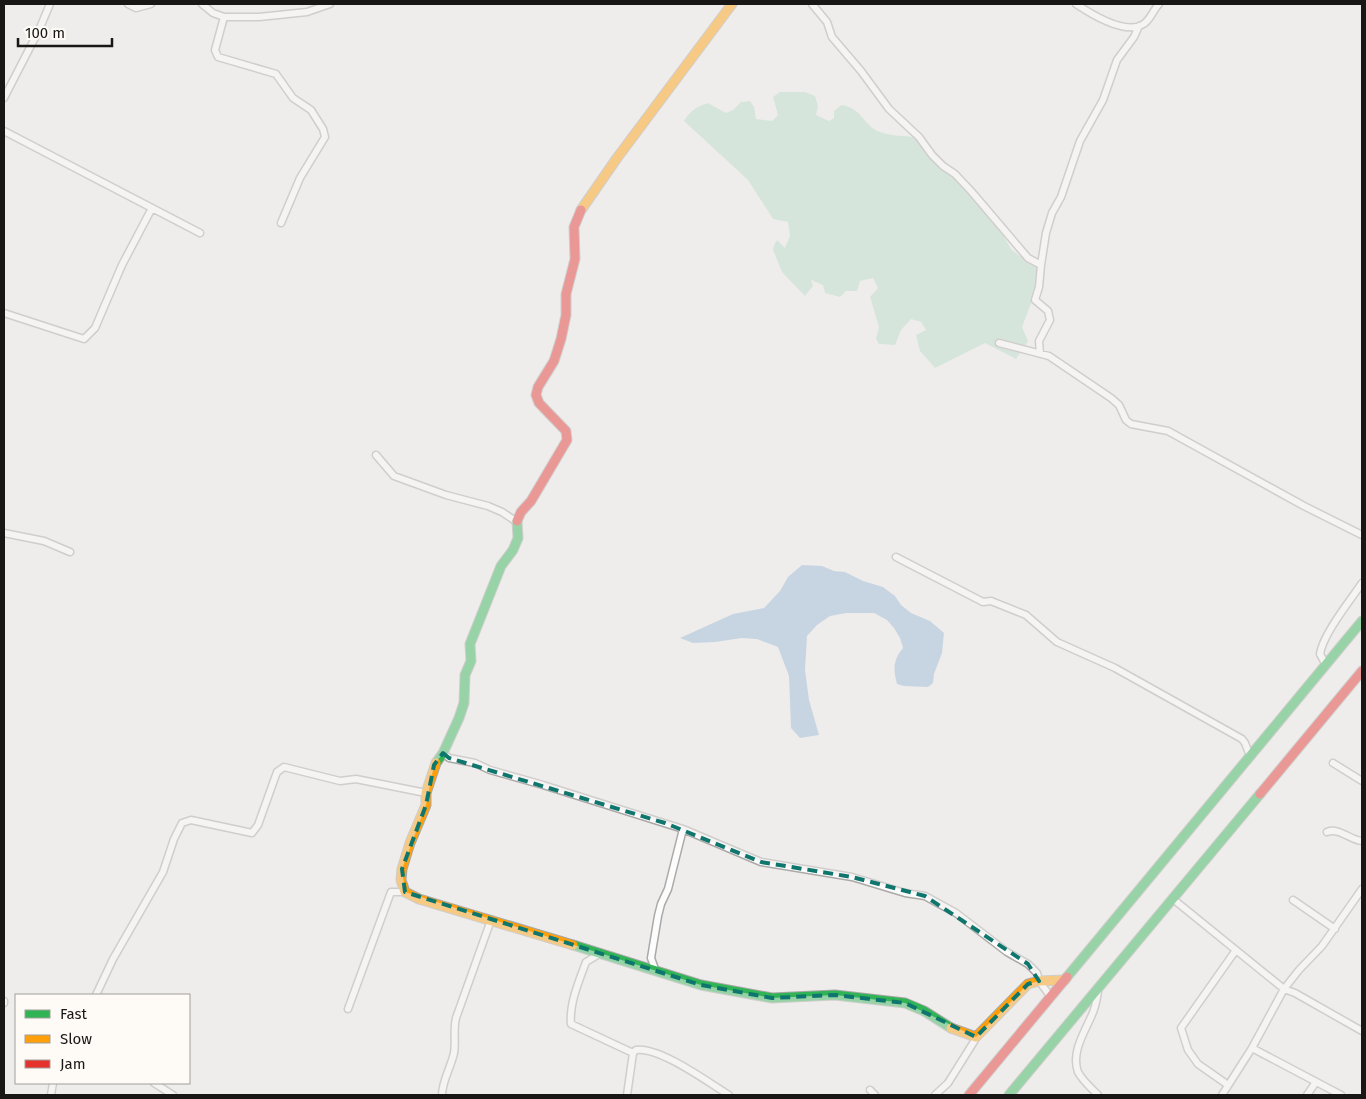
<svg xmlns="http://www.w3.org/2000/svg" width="1366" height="1099" viewBox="0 0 1366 1099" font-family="'Fira Sans',sans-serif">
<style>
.forest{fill:#b9dcc8}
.water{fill:#98b8d7}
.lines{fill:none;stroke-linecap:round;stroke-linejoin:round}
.street-casing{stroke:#aaa9a7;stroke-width:9}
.fast-casing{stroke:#aaa9a7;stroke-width:11}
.slow-casing{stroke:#aaa9a7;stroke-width:11}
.jam-casing{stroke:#aaa9a7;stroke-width:11}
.street{stroke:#fdfcfc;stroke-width:6}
.fast{stroke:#30b455;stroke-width:9}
.slow{stroke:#ff9f0a;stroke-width:9}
.jam{stroke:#e5322d;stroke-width:9}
.marked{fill:none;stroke:#0f766e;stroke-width:4;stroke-dasharray:10 6;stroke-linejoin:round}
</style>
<rect width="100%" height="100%" fill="#efedeb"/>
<!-- forest -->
<path class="forest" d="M780,92H805L815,96L818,106L816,115L829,121L834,118V111L841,105C862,107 863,126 880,132C890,136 905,136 916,137L926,152L940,167L958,180L1000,230L1011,249L1025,260L1038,266L1034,296L1022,327L1028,341L1016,359L985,343L935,368L920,351L916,335L926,330L921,322L911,319L901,330L895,345L879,344L876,339L879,327L870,297L878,288L873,278L860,281L857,291H846L840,297L825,293L823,285L811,280L813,286L805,296L782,272L773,250L774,245L777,240L785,248L790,236L788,222L773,219L748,180L684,121C690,111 697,106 708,103L726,113L733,110L741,102L750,101L754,107L756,119L772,121L778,115L773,97Z"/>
<!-- water -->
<path class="water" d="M802,565L822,566L834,571L845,572L863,581L883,587L895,596L901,605L911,613L930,621L944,633L942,653L934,674L933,683L928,687L904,686L897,684C893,669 893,660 903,648L900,638L894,628L887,620L874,613H846L830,616L817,625L807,636L805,670L809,700L819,735L800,738L791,728L789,676L778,647L757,639L742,638L715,642L693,643L680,638L733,614L764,608L780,591L788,577Z"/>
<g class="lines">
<defs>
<path id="street" d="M128,4L136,8L151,4
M202,4L213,13L224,17H259L307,12L330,4
M812,4L827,22L832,37L861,71L889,109L919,137L932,155L943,166L955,174L971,191L1028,258L1041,265L1039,287L1035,300L1048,311L1050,320L1039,341L1040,353
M1076,4C1091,14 1127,37 1145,23C1151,18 1154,9 1159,4
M224,17L215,50L218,57L276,74L293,98L311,110L323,129L325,137L300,178L281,223
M4,98L39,30L50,4
M4,131L200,233
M1041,265L1046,233L1052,213L1061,197L1080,141L1103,100L1117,60L1134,37L1139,26
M4,313L84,339L95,328L122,265L152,208
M999,343L1049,356L1111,398L1119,405L1126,420L1131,424L1168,431L1304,506L1362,535
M376,455L394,476L446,495L488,506L502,512L517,522
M4,533L44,541L70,552
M896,557L983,602L991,601L1026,615L1057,642L1115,668L1242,739L1245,743L1250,756
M1326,665L1320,654C1323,634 1350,601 1362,583
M443,753L449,758L475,763L490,770L543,785L683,829L668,889L661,904L658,916L651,958L655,969
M1333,763L1362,781
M683,829L761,862L852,877L905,893L925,896L956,913L1007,952L1028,964L1037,973L1039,981L1051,997
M1327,832C1339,827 1350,840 1362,841
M1173,899L1284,989L1295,993L1362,1031
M1293,900L1335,929
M601,953L586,962C579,981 569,1004 571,1024L633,1053L627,1095
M1098,991C1097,999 1095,1009 1091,1017C1084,1033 1071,1053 1078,1072C1082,1080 1092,1089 1098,1095
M96,995L113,959L163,872L174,839L182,823L191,820L252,833L258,825L277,772L284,767L340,781L356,779L426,793
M4,1003V1001
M348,1009L391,892H405
M1252,1048L1341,1095
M633,1053L636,1050C659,1046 709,1083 729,1095
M154,1083L173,1095
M1228,1085L1198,1064L1188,1050L1181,1028L1236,950
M870,1090L875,1095
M51,1095L53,1083
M442,1095C442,1081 451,1067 454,1053C456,1042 453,1030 456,1018L491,920
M935,1095L948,1083L975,1040L976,1037
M1222,1095L1252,1048L1284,989L1299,970L1322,946L1362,889
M1307,1095L1316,1082"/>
<path id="fast" d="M436,763L443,753L459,718L464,703L465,675L471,661L470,644L501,566L513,550L518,538L517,521
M573,945L701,985L772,998L835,995L905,1003L924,1011L951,1028
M1067,977L1362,621
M1009,1095L1260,794"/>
<path id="slow" d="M581,210L617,158L732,4
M436,763L426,793V805L410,843L402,869L401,880L405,892L419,899L573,945
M951,1028L976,1037L1028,984L1039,981L1065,980"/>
<path id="jam" d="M517,521L521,512L531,501L567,440L566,431L539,403L536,395L538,387L554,361L561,339L566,315V294L575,259L574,227L581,210
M1260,794L1362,671
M969,1095L1067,977"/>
</defs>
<!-- street casing -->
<use href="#street" class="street-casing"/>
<!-- fast casing -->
<use href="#fast" class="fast-casing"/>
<!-- slow casing -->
<use href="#slow" class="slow-casing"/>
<!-- jam casing -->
<use href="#jam" class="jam-casing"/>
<!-- street -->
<use href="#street" class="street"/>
<!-- fast -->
<use href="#fast" class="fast"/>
<!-- slow -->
<use href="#slow" class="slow"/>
<!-- jam -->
<use href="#jam" class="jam"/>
</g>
<!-- marked area -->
<path d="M0 0H1366V1099H0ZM443,753L449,758L665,823L761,862L852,877L925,896L1028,964L1039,981L1028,984L976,1037L905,1003L835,995L772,998L701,985L405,892L402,869L426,805L434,765Z" fill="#efedeb" fill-opacity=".55" fill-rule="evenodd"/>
<path class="marked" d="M443,753L449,758L665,823L761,862L852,877L925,896L1028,964L1039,981L1028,984L976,1037L905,1003L835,995L772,998L701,985L405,892L402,869L426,805L434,765Z"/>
<!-- border -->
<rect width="1366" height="1099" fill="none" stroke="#181716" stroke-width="10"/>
<!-- legend -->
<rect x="15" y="994" width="175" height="90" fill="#fefaf6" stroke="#a29f9c"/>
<rect x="25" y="1010" width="25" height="8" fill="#30b455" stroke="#a29f9c"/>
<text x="60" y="1019" font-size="15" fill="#181716">Fast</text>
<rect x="25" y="1035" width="25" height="8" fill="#ff9f0a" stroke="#a29f9c"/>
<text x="60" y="1044" font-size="15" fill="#181716">Slow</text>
<rect x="25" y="1060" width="25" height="8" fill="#e5322d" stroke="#a29f9c"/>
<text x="60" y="1069" font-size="15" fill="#181716">Jam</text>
<!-- scale -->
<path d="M18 38v8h94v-8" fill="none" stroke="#181716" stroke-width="2.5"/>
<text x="25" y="38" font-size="15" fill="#181716" stroke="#fefaf6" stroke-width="4" paint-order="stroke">100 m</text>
</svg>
